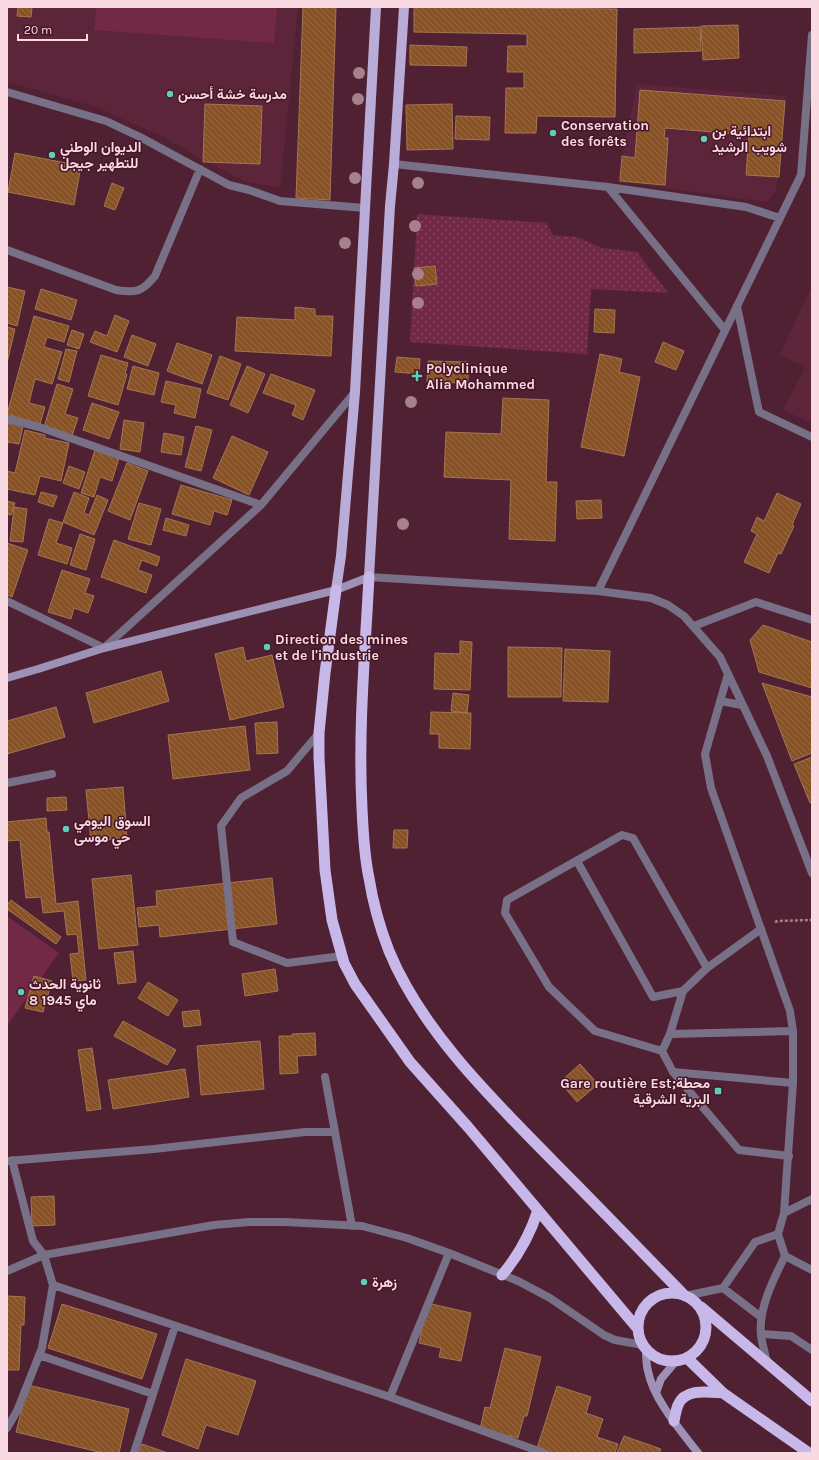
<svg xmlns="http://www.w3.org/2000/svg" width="819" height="1460" viewBox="0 0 819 1460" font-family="Karla,Vazirmatn,sans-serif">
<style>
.built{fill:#5d253a}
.grass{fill:url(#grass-dots)}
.pitch{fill:#722946}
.building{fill:url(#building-back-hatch);stroke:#a37653}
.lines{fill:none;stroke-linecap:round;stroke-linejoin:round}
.path{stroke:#a77f8c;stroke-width:2.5;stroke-dasharray:3 2;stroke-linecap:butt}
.service{stroke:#777086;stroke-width:8}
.minor{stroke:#777086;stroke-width:8}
.secondary{stroke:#9d92b5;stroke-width:8}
.primary{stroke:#baacd9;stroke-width:10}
.trunk{stroke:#c7b8e9;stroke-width:11}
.tree{fill:#a6808d}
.poi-dot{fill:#5eceb8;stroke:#451628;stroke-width:1.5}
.labels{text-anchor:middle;stroke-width:3;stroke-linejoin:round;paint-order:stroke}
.poi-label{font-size:14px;font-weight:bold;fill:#f9d9e2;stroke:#451628;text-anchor:start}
</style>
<defs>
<pattern id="grass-dots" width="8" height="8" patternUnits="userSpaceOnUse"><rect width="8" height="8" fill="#722946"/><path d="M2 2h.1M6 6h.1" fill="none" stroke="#874760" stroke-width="1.8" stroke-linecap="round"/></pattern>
<pattern id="building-back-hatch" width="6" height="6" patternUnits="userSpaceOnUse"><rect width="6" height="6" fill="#885224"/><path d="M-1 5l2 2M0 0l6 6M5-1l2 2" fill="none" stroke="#9a6a44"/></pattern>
</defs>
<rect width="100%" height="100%" fill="#502132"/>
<!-- built -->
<path class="built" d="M7,7H298L280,188L244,181L203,160L162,136L93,106L7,82Z
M637,84L787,96L776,191L766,202L617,181Z
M812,285V423L783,410L805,367L780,355Z"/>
<!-- grass -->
<path class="grass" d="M417,214L546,223L553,235L577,237L602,248L637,252L668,293L591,289L587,354L410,342Z"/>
<!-- pitch -->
<path class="pitch" d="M96,7H277L274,43L94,30Z
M7,916L59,953L7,1026Z"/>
<!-- building -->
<path class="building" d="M18,7H32L31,17L17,16Z
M303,7H336L330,200L296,198Z
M414,7L617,9L615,117L537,116L536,133H505L506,88H524V72H507L508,46H527V34L414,32Z
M738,25L739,58L703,60L701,26Z
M700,27L701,51L634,53V29Z
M410,45L467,47L466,66L410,65Z
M640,90L785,101L779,177L746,175L749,135L665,128L664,138H668L665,185L620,181L622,156L635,158Z
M205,104L262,106L260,164L203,162Z
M452,104L453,149L407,150L406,105Z
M456,116L490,117L489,140L455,139Z
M15,153L81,166L74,205L8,192Z
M112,183L124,188L115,210L104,206Z
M435,266L437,284L416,286L414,268Z
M7,287L25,291L17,326L7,323Z
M41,289L77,300L71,320L35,309Z
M295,307L315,309V316H333L331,356L235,351L237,317L295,320Z
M595,309L615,310L614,333L594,332Z
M115,315L129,321L117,352L90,342L95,331L107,336Z
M34,316L69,326L64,342L47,337L44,347L62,352L52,384L35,379L29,403L45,407L40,424L7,414Z
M7,327L15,329L7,363Z
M72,330L84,334L79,349L67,345Z
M132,335L156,344L148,366L124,357Z
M663,342L684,351L676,370L655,362Z
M177,343L212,355L202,384L167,371Z
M66,349L77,351L69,382L58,379Z
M600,354L622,359L619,372L640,377L624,456L581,447Z
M101,355L128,363L125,374H127L118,405L88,396Z
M220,356L241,364L228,400L207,393Z
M397,357L420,359L419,374L395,372Z
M428,361L468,362V383L427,382Z
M133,366L159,373L154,395L127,389Z
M247,366L265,374L248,413L230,405Z
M271,374L315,390L303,420L292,415L296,405L263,393Z
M166,381L201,389L195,418L174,413L176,405L161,402Z
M57,384L73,389L65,414L78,418L72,436L44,427Z
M503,398L549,400L546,482H557L555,541L509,539L511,480L444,477L446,432L501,434Z
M92,403L119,412L109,439L83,430Z
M124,420L144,423L140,452L120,449Z
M7,422L23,426L19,444L8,442L7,447Z
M196,426L212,430L201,471L185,467Z
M25,430L45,435V438L69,443L61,481L40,476L35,495L7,489V471L15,473Z
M164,433L184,437L181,455L161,452Z
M232,436L268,452L249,495L213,478Z
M95,450L119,458L112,481L100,477L94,497L81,493Z
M127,463L148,471L130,520L108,511Z
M69,466L85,472L79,489L63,483Z
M181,485L232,500L227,515L214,511L210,525L172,514Z
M41,492L57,496L53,507L38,502Z
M74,492L89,498L84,513L89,515L97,495L108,500L94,535L63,522Z
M777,493L801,504L792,525L794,526L781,554L778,553L769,573L744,562L757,534L751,531L757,517L764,521Z
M601,500L602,518L577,519L576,501Z
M7,501L15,503L11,515L7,514Z
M139,503L161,509L151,545L128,539Z
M14,507L27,509L23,542L10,541Z
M166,518L189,525L186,536L163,530Z
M49,519L63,523L56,543L72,548L67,564L38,555Z
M80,534L95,539L86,570L70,565Z
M114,540L160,557L157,566L142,560L138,570L152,575L146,593L101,577Z
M7,543L28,550L12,597L7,595Z
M62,570L90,579L85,593L94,596L88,613L74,608L71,619L48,612Z
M763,625L812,642V688L759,672L750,640Z
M460,641L472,642L470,690L434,689L435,653L460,654Z
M243,647L246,661L272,655L284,707L230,720L215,654Z
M508,647L562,648L561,697H508Z
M565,649L610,651L608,702L563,701Z
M161,671L169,701L94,723L86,693Z
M762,683L812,697V753L792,761Z
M453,693L469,695L467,713L451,711Z
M56,707L65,737L7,754V721Z
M431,712L471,713L470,749L439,748V734H430Z
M277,722L278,753L257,754L255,723Z
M245,726L250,770L173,779L168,735Z
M812,757V802L810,803L794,764Z
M123,787L127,838L91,841L86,790Z
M66,797L67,810L47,811V798Z
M46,818L47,832H49L56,904L78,901L86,980L73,981L70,954L79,953L77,934L67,935L64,911L43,913L41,897L26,898L20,840L7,841V822Z
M394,830H408L407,848H393Z
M131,875L138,945L99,949L92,879Z
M272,878L277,924L160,937L159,925L139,927L137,908L157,906L156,891Z
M11,900L61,937L56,944L7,909V905Z
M133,951L136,982L118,984L114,953Z
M275,969L278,991L245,996L242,974Z
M34,976L52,981L43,1012L25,1008Z
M148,982L178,1000L168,1016L138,998Z
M199,1010L201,1025L184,1027L182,1012Z
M123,1021L176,1050L167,1065L114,1036Z
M315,1033L316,1055L297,1056L298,1073L280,1074L279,1036H292V1034Z
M260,1041L264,1089L201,1095L197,1046Z
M92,1048L101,1109L87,1111L78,1050Z
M580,1064L598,1084L577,1102L560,1082Z
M185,1069L189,1097L113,1109L108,1080Z
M54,1196L55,1225L32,1226L31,1197Z
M7,1296L25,1297L24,1325H21L19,1370H7Z
M427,1303L471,1313L461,1361L439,1357L441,1348L419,1343Z
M62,1304L157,1334L142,1379L48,1348Z
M505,1348L541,1357L527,1416H524L518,1438L480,1429L485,1407L490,1408Z
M186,1359L256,1381L238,1435L206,1425L198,1449L162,1435Z
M28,1385L129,1409L119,1453H103L16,1432Z
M557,1386L591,1397L586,1413L603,1419L597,1437L618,1444L615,1453H552L537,1448Z
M624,1436L661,1449L659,1453H617Z
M142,1444L168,1453H139Z"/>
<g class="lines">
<!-- path -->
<path class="path" d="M775,922L778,921L812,920"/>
<!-- service -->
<path class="service" d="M720,701L742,705
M319,733L287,771L241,798L221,826L233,942L287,963L342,956
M577,861L653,997L683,991L707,968L761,929
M707,968L633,838L622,835L507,900L505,913L549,987L595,1031L662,1051L673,1072L793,1083V1031L790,1011L711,788L705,754L728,674
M670,1034L793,1031
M662,1051L670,1034L683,991
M673,1072L739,1150L789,1156
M793,1083L784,1213L778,1234L785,1256L812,1270
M784,1213L812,1199
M723,1288L761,1317
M685,1296L723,1288L755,1242L778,1234
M761,1334L791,1336L812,1350
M767,1362C765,1353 762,1344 761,1335C758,1309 774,1278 785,1256"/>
<!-- minor -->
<path class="minor" d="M7,92L106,121L140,137L229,185L249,190L280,201L365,208
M394,164L608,187L746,207L780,218
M608,187L725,330
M7,250L116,290C136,293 142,292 155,276L200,169
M737,306L759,412L812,437
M7,419L39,427L261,505
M369,577L598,591L651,598L668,605L684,616L720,657L767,756L812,873
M598,591L801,175L812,35
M7,601L104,648L261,505L355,392
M694,626L756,602L812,620
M7,783L52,774
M325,1077L352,1226
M7,1161L154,1149L305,1132H335
M7,1271L44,1255L214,1225L249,1222H285L362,1226L407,1238L449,1253L518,1281L550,1298L604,1335L615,1340L643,1345
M53,1285L390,1397L544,1453
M39,1355L153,1394
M390,1397L449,1253
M7,1428L17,1411L42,1348L53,1285L44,1255L33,1241L12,1160
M134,1453L175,1326"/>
<!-- secondary -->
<path class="secondary" d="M7,678L38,669L104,648L336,590L369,577
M646,1349C646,1357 646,1364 648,1371C653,1399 681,1431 698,1453
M656,1393L661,1379L676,1361"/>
<!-- primary -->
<path class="primary" d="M369,577L390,206L394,164L404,7
M336,590L341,556L355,392L376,7"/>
<!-- trunk -->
<path class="trunk" d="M369,577C365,654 358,731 362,808C363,831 364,855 369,878C373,903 380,928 389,951C422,1031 493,1100 553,1161C598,1206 641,1251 685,1296
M336,590L325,673L319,733V757L325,870L332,920L344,963L355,984L410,1062L468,1127L638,1329
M502,1275C519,1255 530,1235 538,1210
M638 1327a34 34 0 1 1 68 0a34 34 0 1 1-68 0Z
M701,1307L812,1401
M687,1358L723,1393L809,1453
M674,1421C675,1416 676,1410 678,1405C685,1388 708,1392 723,1393"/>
</g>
<!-- trees -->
<g class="tree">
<circle cx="359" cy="73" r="6"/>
<circle cx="358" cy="99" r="6"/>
<circle cx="355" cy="178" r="6"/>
<circle cx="418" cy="183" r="6"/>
<circle cx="415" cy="226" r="6"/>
<circle cx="345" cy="243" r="6"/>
<circle cx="418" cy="274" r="6"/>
<circle cx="418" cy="303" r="6"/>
<circle cx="411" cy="402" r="6"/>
<circle cx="403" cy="524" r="6"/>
</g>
<!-- markers -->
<g class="poi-dot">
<circle cx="170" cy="94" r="4"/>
<circle cx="553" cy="133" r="4"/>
<circle cx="704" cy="139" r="4"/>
<circle cx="52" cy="155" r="4"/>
<path d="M415 370h4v4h4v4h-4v4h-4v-4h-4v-4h4z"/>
<circle cx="267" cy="647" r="4"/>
<circle cx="66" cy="829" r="4"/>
<circle cx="21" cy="992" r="4"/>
<rect x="714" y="1087" width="8" height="8" rx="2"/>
<circle cx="364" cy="1282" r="4"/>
</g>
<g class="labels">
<!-- poi labels -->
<g class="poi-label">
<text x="178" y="99">مدرسة خشة أحسن</text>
<text x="561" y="130">Conservation<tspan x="561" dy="16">des forêts</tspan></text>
<text x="712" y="136">ابتدائية بن<tspan x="712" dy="16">شويب الرشيد</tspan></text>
<text x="60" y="152">الديوان الوطني<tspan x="60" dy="16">للتطهير جيجل</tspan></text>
<text x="426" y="373">Polyclinique<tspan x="426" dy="16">Alia Mohammed</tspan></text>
<text x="275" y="644">Direction des mines<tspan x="275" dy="16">et de l'industrie</tspan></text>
<text x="74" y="826">السوق اليومي<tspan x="74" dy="16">حي موسى</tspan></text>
<text x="29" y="989">ثانوية الحدث<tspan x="29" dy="16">8 ماي 1945</tspan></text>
<text x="710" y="1088" text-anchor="end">Gare routière Est;محطة<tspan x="710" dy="16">البرية الشرقية</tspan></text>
<text x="372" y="1287">زهرة</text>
</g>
</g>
<!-- border -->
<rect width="819" height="1460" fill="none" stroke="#f9d9e2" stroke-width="16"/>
<!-- scale -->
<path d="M18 34v6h69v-6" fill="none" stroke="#f9d9e2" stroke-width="2"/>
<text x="24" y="34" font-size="12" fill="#f9d9e2" stroke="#451628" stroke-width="3" paint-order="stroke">20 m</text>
</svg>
